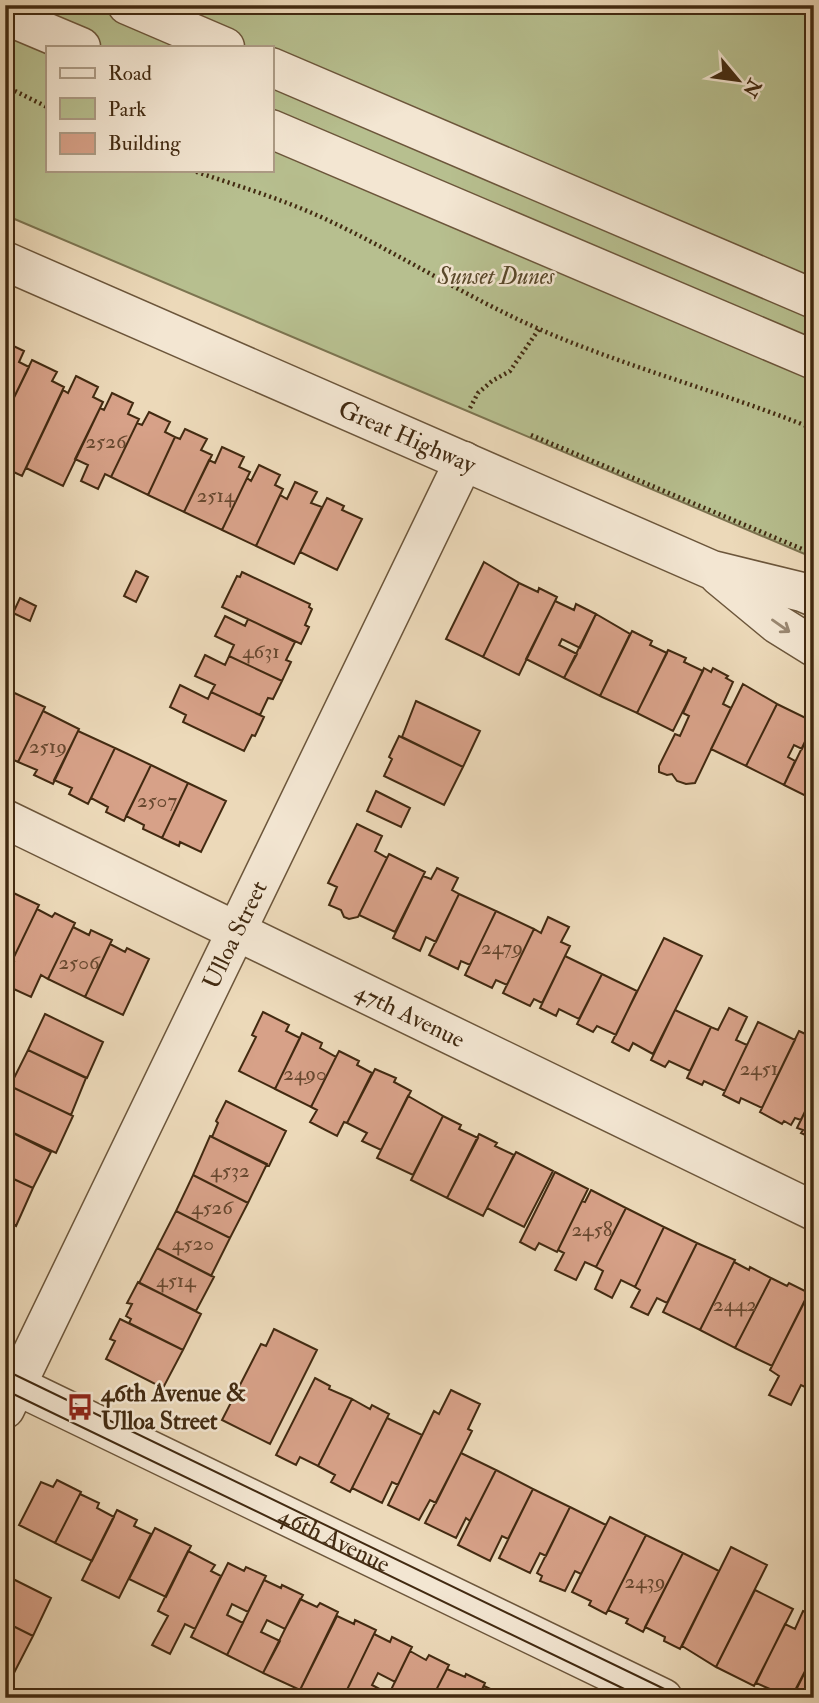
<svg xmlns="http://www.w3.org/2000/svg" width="819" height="1703" viewBox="0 0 819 1703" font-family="'IM FELL Double Pica',serif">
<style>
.green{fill:#b7bf8f;stroke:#7c7450;stroke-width:2;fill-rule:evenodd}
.building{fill:#d7a188;stroke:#422a11;stroke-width:2}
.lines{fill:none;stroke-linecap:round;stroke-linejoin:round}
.minor-casing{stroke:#6c563b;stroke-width:41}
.path{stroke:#422a11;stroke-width:4.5;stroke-dasharray:2 3.5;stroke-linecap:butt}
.minor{stroke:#f3e6d2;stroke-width:38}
.tram{stroke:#422a11;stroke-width:2}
.oneway{stroke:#9a8872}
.labels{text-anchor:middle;stroke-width:5;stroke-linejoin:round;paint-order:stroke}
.number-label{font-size:21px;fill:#67482f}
.park-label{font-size:24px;font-style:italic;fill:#59482a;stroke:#f3e6d2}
.street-label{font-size:24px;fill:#422a11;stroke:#f3e6d2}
.poi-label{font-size:24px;font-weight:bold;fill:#422a11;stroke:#f3e6d2;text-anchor:start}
</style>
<rect width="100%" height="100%" fill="#ecd9b9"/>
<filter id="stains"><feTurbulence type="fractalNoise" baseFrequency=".00286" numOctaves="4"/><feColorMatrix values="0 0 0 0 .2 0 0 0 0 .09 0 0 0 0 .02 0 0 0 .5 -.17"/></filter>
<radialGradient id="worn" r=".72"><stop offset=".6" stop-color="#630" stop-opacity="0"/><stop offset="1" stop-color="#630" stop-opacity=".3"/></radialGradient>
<!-- green -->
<path class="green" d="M5,5H809L814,8V558L5,215ZM47,47H271V170H47Z"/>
<!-- building -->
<path class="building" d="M5,342L24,351L19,362L29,367L5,416Z
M32,360L57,372L52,381L64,387L22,476L5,468V416Z
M76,376L98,387L93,397L103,402L63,486L26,468L63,390L68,393Z
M112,393L133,403L128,414L139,419L111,477L105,474L98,489L81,481L88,465L75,459L100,408L104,410Z
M149,412L170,422L165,432L175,437L148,495L111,477L137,423L142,425Z
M185,429L207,439L201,450L212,455L184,512L148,495L175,437L180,439Z
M222,447L244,457L239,467L250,472L222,530L184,512L209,460L215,463Z
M259,465L280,475L275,485L283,489L256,546L222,530L247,478L251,481Z
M295,482L317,492L311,503L322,507L294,564L256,546L280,495L287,499Z
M327,498L344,506L342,510L362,519L337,570L300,552Z
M484,562L519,583L483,657L446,639Z
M136,571L148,577L136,602L124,596Z
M242,572L310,604L309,607L312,609L305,625L309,627L301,644L222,607L237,576L240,577Z
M519,583L538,592L539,588L557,597L519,675L483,657Z
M20,598L36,606L30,621L13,613Z
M555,601L574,610L576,604L596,614L580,648L562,639L559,645L577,654L564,678L526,659Z
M596,614L630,634L600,696L564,678Z
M225,616L245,626L248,619L295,642L286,660L291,662L282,681L229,656L234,645L215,636Z
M632,631L652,641L650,645L667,653L637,713L600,696Z
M668,650L686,658L684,662L703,671L673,731L637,713Z
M205,655L225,665L229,656L282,681L273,699L268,698L260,715L211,692L215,685L195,676Z
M704,668L711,672L713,668L728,676L726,678L733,682L723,704L731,708L695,783L686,784L677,781L672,774L667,775L659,772V766L675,734L680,736L689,716L683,713Z
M743,684L777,704L746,766L711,749Z
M180,685L208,699L211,692L264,717L255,736L252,735L244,751L183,722L186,715L170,707Z
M8,690L45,707L18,762L5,756V695Z
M416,701L480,731L463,767L402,737Z
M777,704L814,722L802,749L794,745L788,757L795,761L784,785L746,766Z
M43,711L79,729L53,784L34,775L37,770L18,762Z
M814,723V800L784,785Z
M78,731L115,748L88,804L69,794L72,788L54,780Z
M399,736L463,767L444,805L384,776L392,759L389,757Z
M115,748L151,765L124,821L106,812L108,807L91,798Z
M151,765L188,783L162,838L143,829L144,825L126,816Z
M188,783L226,801L201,852L180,842L179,846L162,838Z
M376,791L410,808L401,827L367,811Z
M357,824L382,836L375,851L387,858L358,917L349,919L344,917L341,910L329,905L337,887L328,883Z
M389,854L425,872L395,932L359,915Z
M437,868L458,878L452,890L459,894L436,942L426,937L420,951L393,938L423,876L431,879Z
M5,889L39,905L12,961L5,958Z
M459,894L496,911L470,965L461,961L458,969L429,955Z
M37,909L52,917L55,913L75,923L48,979L41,975L31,997L5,985V982L14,962L12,961Z
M496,911L534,929L507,985L496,980L492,988L465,975Z
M548,917L569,927L561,942L570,946L542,1003L534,999L530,1006L503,993L534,929L541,933Z
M73,927L89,935L91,930L112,940L85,997L48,979Z
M664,938L702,956L653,1054L633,1043L629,1051L612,1042Z
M110,944L125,952L127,948L149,959L123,1015L85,997Z
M565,956L602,974L579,1019L559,1009L556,1016L540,1008Z
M602,974L637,991L616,1035L597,1026L593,1032L577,1024Z
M729,1008L747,1017L736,1040L747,1045L725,1091L704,1081L702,1085L687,1078L711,1027L718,1030Z
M675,1010L711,1027L690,1071L669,1061L665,1067L651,1060Z
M263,1012L289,1025L286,1031L300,1038L275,1089L239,1071L256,1037L252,1035Z
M45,1014L103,1042L87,1078L28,1050Z
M758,1022L795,1040L762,1108L741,1098L739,1103L723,1095Z
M799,1031L814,1038V1093L801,1120L795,1118L791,1125L784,1121L782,1124L760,1112Z
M302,1033L322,1043L320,1048L336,1057L311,1107L275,1089Z
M28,1050L86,1078L71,1115L10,1086Z
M339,1051L359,1061L357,1065L372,1073L347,1123L344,1122L337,1136L310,1122L317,1110L311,1107Z
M375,1069L396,1078L394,1082L411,1091L381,1150L362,1141L367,1133L347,1123Z
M10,1086L73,1116L56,1153L5,1129V1097Z
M814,1093V1139L801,1133L803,1130L797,1128Z
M408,1096L443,1116L413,1175L377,1158Z
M226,1101L286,1131L269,1166L212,1137L218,1123L216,1121Z
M443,1116L461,1125L459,1129L478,1138L447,1198L411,1180Z
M5,1129L51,1152L33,1188L5,1175Z
M479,1134L497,1143L495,1146L514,1155L483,1216L447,1198Z
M210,1136L267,1164L248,1203L193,1175Z
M516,1152L553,1171L524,1227L487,1208Z
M555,1172L588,1189L557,1252L539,1243L535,1250L520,1242Z
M5,1175L33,1188L16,1226L5,1220Z
M193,1175L248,1203L230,1238L176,1211Z
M591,1190L626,1208L596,1267L585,1262L576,1280L555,1270L564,1253L558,1250L582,1201L585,1202Z
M626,1208L664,1227L635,1287L621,1280L612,1298L595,1289L603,1271L596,1267Z
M176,1211L230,1238L211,1276L157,1248Z
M664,1227L697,1243L667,1303L657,1298L648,1315L631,1307L640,1290L635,1287Z
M697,1243L735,1260L700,1330L663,1312Z
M157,1248L214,1277L196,1311L139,1283Z
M734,1262L749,1270L750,1267L771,1278L735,1348L700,1330Z
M771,1278L787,1286L789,1283L809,1293L772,1366L735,1348Z
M138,1282L201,1314L183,1350L129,1323L131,1319L126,1316L132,1304L127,1303Z
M807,1296L814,1299V1374L807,1388L801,1385L791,1405L769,1395L779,1376L770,1370Z
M120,1319L183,1350L163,1388L106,1359L115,1341L110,1339Z
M274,1329L317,1350L270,1444L222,1420L261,1344L266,1346Z
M814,1374V1392L807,1388Z
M315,1378L330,1386L329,1389L352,1399L318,1466L300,1457L296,1465L276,1455Z
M451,1390L480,1404L468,1429L472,1431L436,1503L430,1500L419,1520L388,1505L434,1411L439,1414Z
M352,1399L370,1409L372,1405L389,1414L350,1492L331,1482L335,1475L318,1466Z
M387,1418L422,1435L398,1485L392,1482L382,1503L352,1488Z
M461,1453L496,1470L470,1521L466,1518L456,1538L425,1523Z
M496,1470L533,1489L508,1539L502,1536L490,1561L458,1545Z
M57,1480L81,1492L55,1543L19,1525L41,1482L53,1487Z
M533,1489L570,1507L546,1556L540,1553L530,1573L499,1558Z
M80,1494L99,1503L97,1508L114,1517L92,1561L55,1543Z
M570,1507L606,1525L581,1574L575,1571L565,1591L540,1581L542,1576L537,1573Z
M117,1510L137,1520L134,1526L151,1534L119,1598L82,1580Z
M610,1517L646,1535L606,1614L589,1605L591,1601L572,1592Z
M155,1528L191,1546L166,1597L129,1579Z
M646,1535L683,1553L643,1632L626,1623L628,1619L608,1610Z
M731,1547L767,1565L716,1667L682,1646Z
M188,1551L215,1565L211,1571L221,1576L195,1629L185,1624L170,1654L152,1645L168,1616L158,1611Z
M683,1553L719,1571L680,1649L664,1641L665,1637L645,1627Z
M228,1563L244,1571L246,1567L266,1576L248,1612L232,1604L227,1615L243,1623L227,1655L191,1637Z
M7,1576L51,1598L33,1636L5,1622Z
M264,1580L281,1588L282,1585L303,1595L285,1629L267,1620L261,1632L280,1641L263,1673L227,1655Z
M755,1590L793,1609L754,1686L716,1667Z
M300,1599L317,1607L320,1603L338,1612L300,1690L263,1673Z
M803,1611L814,1616V1654L791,1698L756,1683L785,1624L795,1629Z
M337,1616L354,1624L355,1620L376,1630L343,1698H315L300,1690Z
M5,1622L33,1636L15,1671L5,1666Z
M374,1634L390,1642L392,1637L412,1647L395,1682L378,1673L372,1685L389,1694L387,1698H343Z
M410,1651L426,1660L429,1655L449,1665L447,1669L432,1698H387Z
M814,1654V1698H792Z
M5,1666L15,1671L5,1691Z
M447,1669L465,1677L466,1674L485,1683L478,1698H432Z
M484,1686L501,1694L502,1691L515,1698H478Z"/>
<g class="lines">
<defs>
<g id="minor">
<path d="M127,5L225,47"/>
<path d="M5,15L81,47"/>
<path d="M271,67L814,299"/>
<path d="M271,129L814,360"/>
<path id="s1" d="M5,261L712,570L802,592L814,597"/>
<path d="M719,576L777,624L814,647"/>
<path id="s2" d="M5,819L814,1211"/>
<path id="s3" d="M5,1380L663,1698"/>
<path id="s4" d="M5,1409L464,461"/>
</g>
</defs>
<!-- minor casing -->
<use href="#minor" class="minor-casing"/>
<!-- path -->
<path class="path" d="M5,86L47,107
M191,170C235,185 279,198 321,217C395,251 464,296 539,329C628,368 723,392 814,429
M470,408L478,393L492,381L510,371L539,329
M531,435L814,554"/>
<!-- minor -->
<use href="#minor" class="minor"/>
<!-- tram -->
<path class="tram" d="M5,1370L683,1698
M5,1390L643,1698"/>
</g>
<!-- one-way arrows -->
<defs><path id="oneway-shaft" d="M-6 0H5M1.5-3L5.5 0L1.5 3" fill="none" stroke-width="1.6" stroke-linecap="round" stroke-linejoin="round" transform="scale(1.75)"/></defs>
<use class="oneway" href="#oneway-shaft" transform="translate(781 626) rotate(35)"/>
<!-- icons -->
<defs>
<symbol id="bus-bare" viewBox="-9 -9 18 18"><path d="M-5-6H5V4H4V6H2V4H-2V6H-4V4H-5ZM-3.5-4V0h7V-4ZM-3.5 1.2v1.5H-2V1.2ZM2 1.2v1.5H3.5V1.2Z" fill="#8f2418" stroke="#f3e6d2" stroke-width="2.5" paint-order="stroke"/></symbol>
</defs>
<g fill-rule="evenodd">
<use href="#bus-bare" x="61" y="1388" width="38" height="38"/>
</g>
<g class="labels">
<!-- number labels -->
<g class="number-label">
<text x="106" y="448">2526</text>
<text x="216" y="502">2514</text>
<text x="261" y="658">4631</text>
<text x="48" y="753">2519</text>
<text x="157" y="807">2507</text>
<text x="502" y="954">2479</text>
<text x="79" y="969">2506</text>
<text x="759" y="1075">2451</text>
<text x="305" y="1080">2490</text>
<text x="230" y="1177">4532</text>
<text x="212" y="1214">4526</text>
<text x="592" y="1236">2458</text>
<text x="193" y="1250">4520</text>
<text x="176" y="1287">4514</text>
<text x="735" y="1311">2442</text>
<text x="645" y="1588">2439</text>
</g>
<!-- park labels -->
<g class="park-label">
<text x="496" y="284">Sunset Dunes</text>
</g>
<!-- street labels -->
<g class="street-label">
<text dy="8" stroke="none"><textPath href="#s1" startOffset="439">Great Highway</textPath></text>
<text dy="8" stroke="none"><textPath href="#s4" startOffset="527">Ulloa Street</textPath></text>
<text dy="8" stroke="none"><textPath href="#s2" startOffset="450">47th Avenue</textPath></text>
<text dy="8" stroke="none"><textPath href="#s3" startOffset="366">46th Avenue</textPath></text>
</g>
<!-- poi labels -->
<g class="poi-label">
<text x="101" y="1401">46th Avenue &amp;<tspan x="101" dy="28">Ulloa Street</tspan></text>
</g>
</g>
<!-- margin -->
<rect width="819" height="1703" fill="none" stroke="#ecd9b9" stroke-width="28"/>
<rect x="7" y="7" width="805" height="1689" fill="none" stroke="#422a11" stroke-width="3.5"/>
<rect x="14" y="14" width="791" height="1675" fill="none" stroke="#422a11" stroke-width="2"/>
<!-- legend -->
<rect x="46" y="46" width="228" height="126" fill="#f3e6d2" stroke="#ac9b85" stroke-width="2"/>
<rect x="60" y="68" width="35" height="10" fill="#f3e6d2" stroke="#ac9b85" stroke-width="2"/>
<text x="108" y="80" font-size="21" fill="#422a11">Road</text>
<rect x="60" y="98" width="35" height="21" fill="#b7bf8f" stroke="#ac9b85" stroke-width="2"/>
<text x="108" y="116" font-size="21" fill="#422a11">Park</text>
<rect x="60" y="133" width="35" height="21" fill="#d7a188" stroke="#ac9b85" stroke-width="2"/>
<text x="108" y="150" font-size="21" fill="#422a11">Building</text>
<!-- north arrow -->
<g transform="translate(738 80) rotate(119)" stroke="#f3e6d2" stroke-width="5" paint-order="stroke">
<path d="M0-5L12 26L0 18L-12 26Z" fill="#422a11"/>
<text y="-10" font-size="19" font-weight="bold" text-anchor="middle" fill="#422a11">N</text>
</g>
<rect width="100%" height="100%" filter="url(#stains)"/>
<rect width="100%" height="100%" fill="url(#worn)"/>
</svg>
